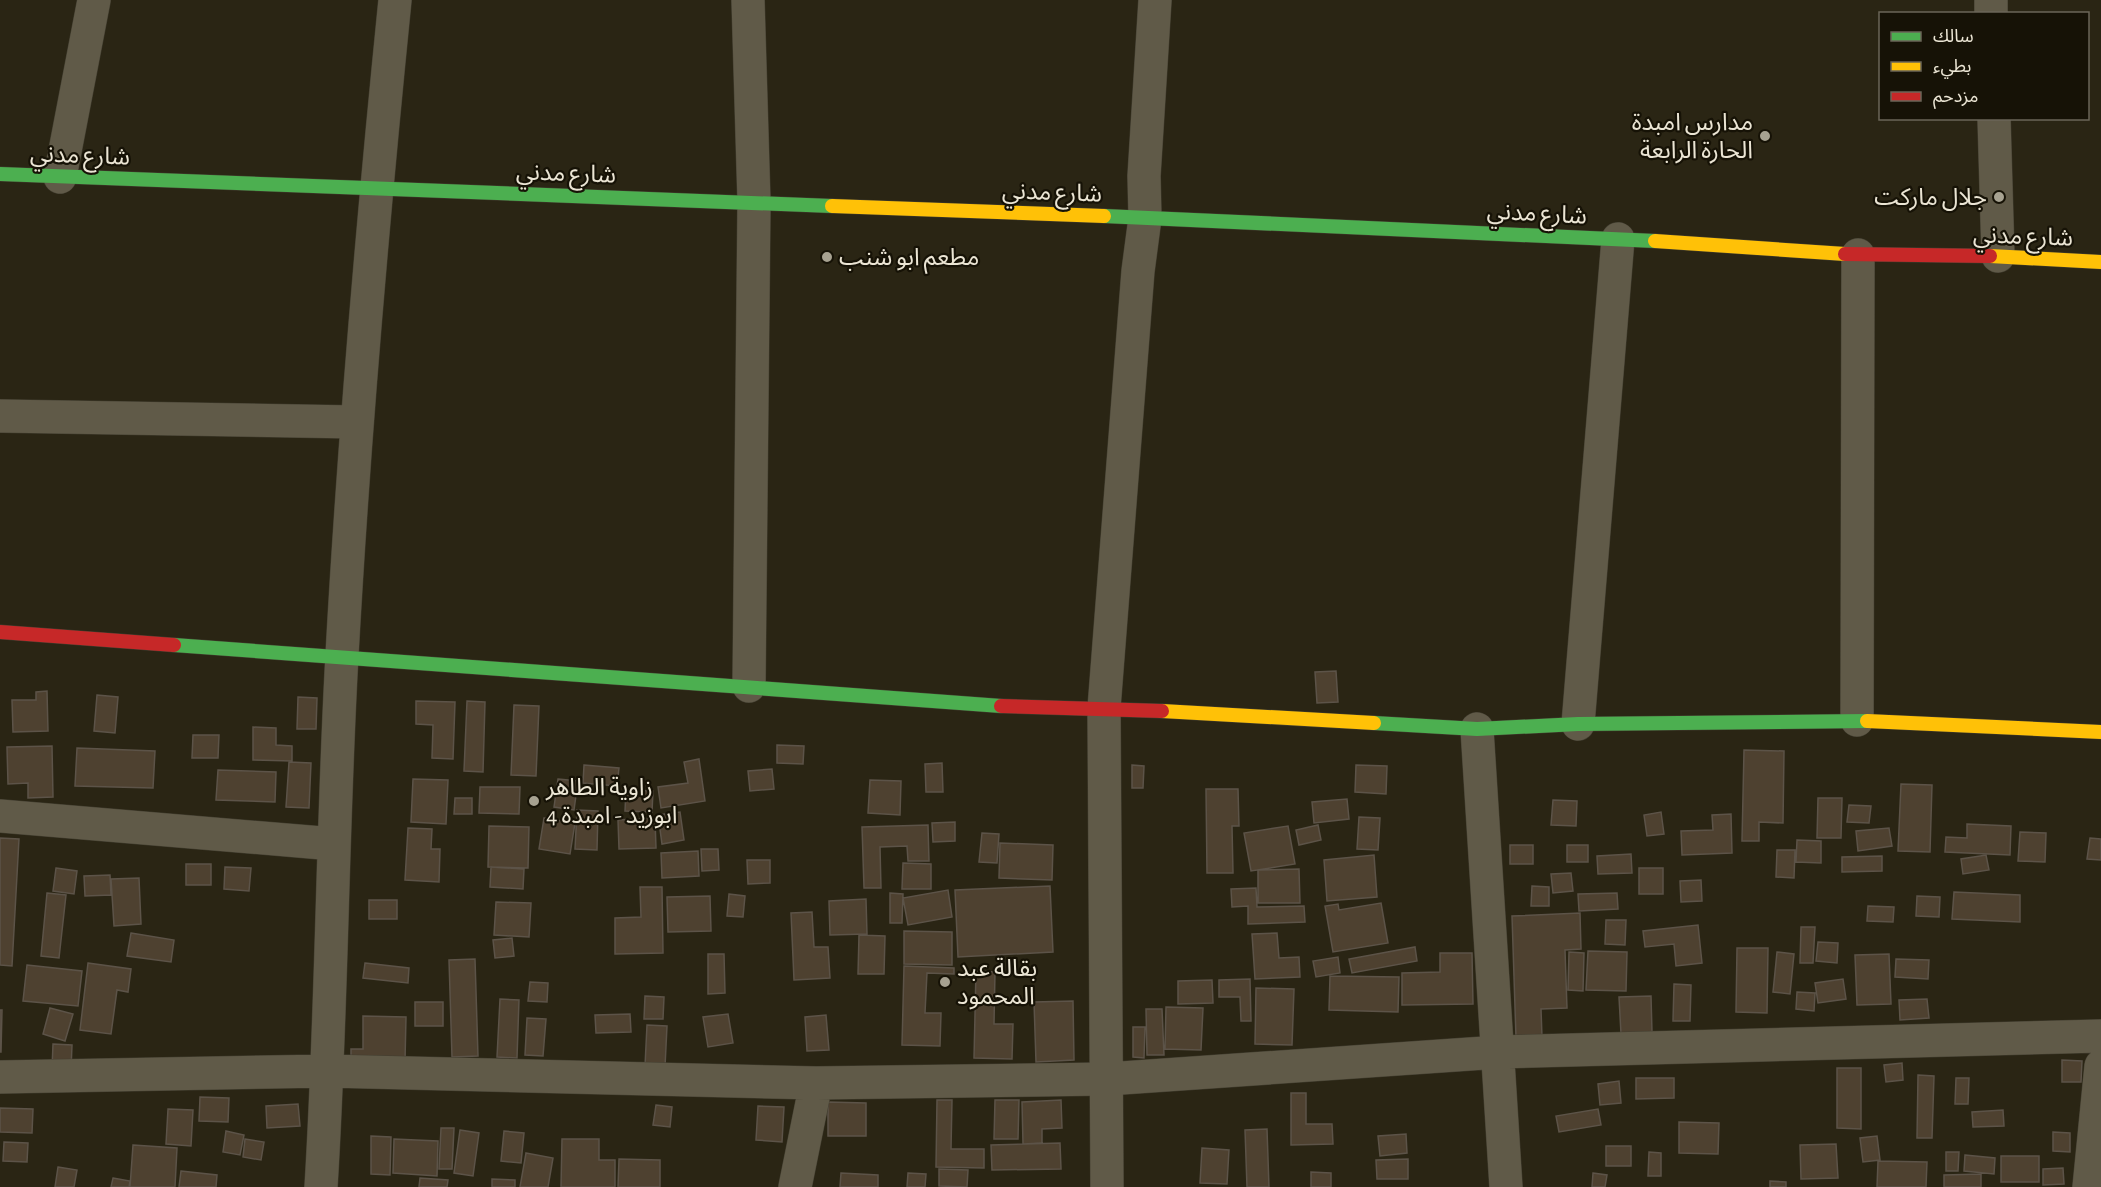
<svg xmlns="http://www.w3.org/2000/svg" width="2101" height="1187" viewBox="0 0 2101 1187" font-family="'Alegreya Sans','Noto Sans Arabic',sans-serif">
<style>
.building{fill:#4e4130;stroke:#5c5348;stroke-width:1.5}
.lines{fill:none;stroke-linecap:round;stroke-linejoin:round}
.street-casing{stroke:#433f31;stroke-width:34}
.fast-casing{stroke:#433f31;stroke-width:15}
.slow-casing{stroke:#433f31;stroke-width:15}
.jam-casing{stroke:#433f31;stroke-width:15}
.street{stroke:#605a48;stroke-width:33}
.fast{stroke:#4caf50;stroke-width:14}
.slow{stroke:#ffc107;stroke-width:14}
.jam{stroke:#c62828;stroke-width:14}
.poi-dot{fill:#a7a291;stroke:#161206;stroke-width:2}
.labels{text-anchor:middle;stroke-width:4.5;stroke-linejoin:round;paint-order:stroke}
.poi-label{font-size:24px;fill:#ebe5d4;stroke:#161206;text-anchor:start}
.street-label{font-size:24px;fill:#ebe5d4;stroke:#161206}
</style>
<rect width="100%" height="100%" fill="#2a2514"/>
<!-- building -->
<path class="building" d="M1336,671L1338,702L1317,703L1315,672Z
M47,691L48,731L13,732L12,700H36V692Z
M97,695L118,697L115,733L94,731Z
M298,697L317,698L316,729H297Z
M416,701L455,702L453,759L432,758L433,725L416,724Z
M467,701L485,702L483,772L464,771Z
M514,705L539,706L536,776L511,775Z
M253,727L276,728V745L292,746V761L253,760Z
M193,735H219L218,758H192Z
M777,745L804,746L803,764L777,763Z
M52,746L53,797L28,798V783L8,784L7,747Z
M77,748L155,751L153,788L75,786Z
M1744,750L1784,751L1783,823L1759,822V841H1742Z
M699,759L705,801L661,808L658,787L688,783L684,762Z
M289,762L311,763L309,808L286,807Z
M942,763L943,792H926L925,764Z
M584,765L619,768L617,786L583,783Z
M1132,765L1144,766L1143,788H1132Z
M1356,765L1387,766L1386,794L1355,792Z
M772,769L774,789L750,791L748,771Z
M218,770L276,772L275,802L216,800Z
M413,779L448,780L446,824L411,822Z
M558,779L578,781L574,810L554,807Z
M870,780L901,781L900,815L868,813Z
M1901,784L1932,785L1930,852L1898,851Z
M480,787H520L519,814L479,813Z
M1206,789H1238L1239,826H1232L1233,873H1207Z
M626,790L653,791L652,812L625,811Z
M455,798H472V814H454Z
M1818,798H1842L1841,838H1817Z
M1347,799L1349,819L1314,823L1312,802Z
M1553,800L1577,801L1576,826L1551,825Z
M1849,805L1871,806L1869,823L1847,822Z
M577,810L598,811L597,850L575,849Z
M680,812L684,840L662,844L658,815Z
M1661,812L1664,834L1647,836L1644,815Z
M1731,814L1732,853L1682,855L1681,831L1713,830L1712,815Z
M1359,817L1380,818L1378,850L1357,849Z
M544,818L575,823L570,854L539,849Z
M655,818L656,848L619,849L618,820Z
M955,822V841L933,842L932,823Z
M1967,824L2011,826L2010,855L1945,852L1946,837L1967,838Z
M928,825L929,861H908L907,846L880,847L881,888H864L862,827Z
M1318,825L1321,840L1299,845L1296,830Z
M489,826L529,827L528,868L488,867Z
M1288,826L1295,864L1251,871L1244,833Z
M408,828L432,829L431,849H440L439,882L405,880Z
M1889,828L1892,846L1858,851L1856,831Z
M2020,832L2046,833L2045,862L2018,861Z
M982,833L999,834L997,863L979,862Z
M0,838L19,839L12,966L0,965Z
M2090,838L2101,839V860L2087,859Z
M1797,840L1821,841V863L1796,862Z
M1000,843L1053,845L1052,880L999,878Z
M1510,845H1533V864H1510Z
M1567,845H1588V862H1567Z
M701,849H718L719,870L702,871Z
M1777,850H1795L1794,878L1776,877Z
M698,851L699,876L662,878L661,853Z
M1631,854L1632,873L1598,874L1597,856Z
M1374,855L1377,897L1327,901L1324,860Z
M1986,855L1989,870L1963,874L1961,859Z
M1882,856V871L1842,872V857Z
M747,860H770V883L748,884Z
M903,863L931,864V889H902Z
M186,864H211V885H186Z
M225,867L251,868L249,891L224,889Z
M491,867L524,869L523,889L490,887Z
M56,868L77,871L74,894L53,891Z
M1639,868H1663V894H1639Z
M1299,869L1300,903H1258V870Z
M1571,873L1573,891L1553,893L1551,874Z
M110,875L111,895L85,896L84,876Z
M139,878L141,924L114,926L111,879Z
M1701,880L1702,901L1681,902L1680,881Z
M1050,886L1053,952L958,957L955,890Z
M1532,886L1549,887V906H1531Z
M640,887H662L663,953L615,954V918L641,917Z
M1256,888L1257,907L1304,906L1305,922L1248,924V906L1232,907L1231,889Z
M948,890L952,917L908,925L903,898Z
M1954,892L2020,895V922L1952,919Z
M47,893L66,895L59,958L41,956Z
M890,893L903,894L902,923H890Z
M1617,893L1618,909L1579,911L1578,894Z
M729,894L745,896L743,917L727,916Z
M710,896L711,931L668,932L667,897Z
M1917,896L1940,897L1939,917L1916,916Z
M866,899L867,934L830,935L829,901Z
M369,900H397V919H369Z
M496,902L531,903L529,937L494,935Z
M1381,903L1388,943L1333,952L1325,906L1338,904L1339,910Z
M1868,906L1894,907L1893,922L1867,921Z
M812,912L814,947H828L830,978L794,980L791,913Z
M1580,913L1581,949L1565,950L1567,1008L1541,1009L1542,1037L1516,1038L1512,916Z
M1606,920H1626L1625,945L1605,944Z
M1698,925L1702,963L1676,966L1674,944L1645,947L1643,931Z
M1801,927H1815L1813,963H1800Z
M904,931L952,932V965L904,964Z
M131,933L174,940L171,962L127,956Z
M1277,933L1279,958L1299,957L1300,977L1255,979L1252,934Z
M859,935L885,936L884,974H858Z
M512,938L514,956L495,958L493,940Z
M1818,942L1838,943L1837,963L1816,961Z
M1415,947L1417,961L1352,973L1349,959Z
M1737,948H1768L1767,1013L1736,1012Z
M1588,951L1627,952L1626,991L1586,990Z
M1569,952L1584,953L1583,991L1568,990Z
M1777,952L1794,954L1790,994L1773,992Z
M1440,953H1472L1473,1004L1402,1005V973L1440,972Z
M708,954H724L725,993L708,994Z
M1889,954L1891,1004L1857,1005L1855,955Z
M1338,957L1340,973L1316,977L1313,961Z
M475,959L478,1056L452,1057L449,960Z
M1896,959L1929,960L1928,979L1895,977Z
M88,963L131,969L128,992L117,990L111,1034L80,1030Z
M365,963L409,968L408,983L363,978Z
M27,965L82,971L78,1006L23,1001Z
M904,966L954,968V974L927,973L925,1013H941L940,1046L902,1045Z
M976,971L995,972L994,1024H1013L1012,1059L974,1058Z
M1330,976L1399,977L1398,1012L1329,1010Z
M1250,979L1251,1021H1241L1240,997H1219V980Z
M1843,979L1846,999L1818,1003L1815,983Z
M1212,980L1213,1003L1178,1004V981Z
M530,982L548,983L547,1002L528,1001Z
M1674,984L1691,985L1690,1021H1673Z
M1256,988L1294,989L1292,1045L1255,1044Z
M1797,992L1815,993L1814,1011L1796,1009Z
M645,996L664,997L663,1019H644Z
M1651,996L1652,1032L1621,1034L1619,997Z
M500,999L519,1000L517,1058L497,1057Z
M1927,999L1929,1018L1900,1020L1899,1000Z
M1073,1001L1074,1060L1036,1062L1034,1002Z
M415,1002H443V1026H415Z
M1166,1007L1203,1008L1201,1050L1165,1049Z
M50,1008L73,1014L65,1041L43,1034Z
M1146,1009H1162L1164,1055H1147Z
M0,1010H2L1,1052H0Z
M630,1014L631,1032L596,1033L595,1015Z
M728,1014L733,1043L708,1047L703,1017Z
M826,1015L829,1050L807,1051L805,1017Z
M363,1016L406,1017L405,1061L351,1074V1049H363Z
M527,1018L546,1019L543,1056L525,1055Z
M647,1025L667,1026L665,1067L645,1066Z
M1133,1027H1145L1144,1058L1133,1057Z
M53,1044L72,1045L71,1070L52,1069Z
M2062,1060L2082,1061L2081,1082H2062Z
M1902,1063L1903,1080L1886,1082L1884,1065Z
M1837,1068H1861V1129L1837,1128Z
M1918,1075L1934,1076L1932,1138H1917Z
M1636,1078H1674V1098L1636,1099Z
M1956,1078H1969L1968,1104H1955Z
M1619,1081L1621,1103L1600,1105L1598,1084Z
M1291,1093H1306V1124H1332L1333,1144L1291,1145Z
M200,1097L229,1098L228,1122L199,1121Z
M937,1100H952L951,1149H984V1168L936,1167Z
M995,1100H1019L1018,1139H994Z
M1061,1100L1062,1128L1042,1129V1143L1023,1144L1022,1102Z
M828,1102L866,1103V1136H828Z
M298,1104L300,1126L267,1128L266,1106Z
M656,1105L672,1107L670,1127L653,1125Z
M758,1106L784,1107L782,1142L756,1140Z
M0,1108L33,1109L32,1133L0,1132Z
M168,1109L193,1110L191,1146L166,1144Z
M1598,1109L1601,1125L1559,1132L1556,1116Z
M2003,1110L2004,1126L1973,1127L1972,1112Z
M1679,1122L1719,1123L1718,1154L1679,1153Z
M441,1128H454L452,1169H439Z
M1267,1129L1269,1187H1247L1245,1130Z
M460,1130L479,1133L473,1176L454,1173Z
M226,1131L244,1135L240,1155L223,1152Z
M504,1131L524,1133L521,1163L501,1161Z
M2053,1132L2070,1133V1152L2053,1151Z
M1406,1134L1407,1153L1380,1156L1378,1136Z
M371,1136L391,1137L390,1175L371,1174Z
M1877,1136L1880,1160L1863,1162L1860,1138Z
M245,1139L264,1142L261,1160L243,1157Z
M394,1139L438,1141L437,1176L393,1173Z
M562,1139H599V1160H615V1187H561Z
M4,1142L28,1143L27,1162L3,1161Z
M1060,1143L1061,1169L992,1170L991,1145Z
M1836,1144L1838,1178L1801,1179L1800,1145Z
M133,1145L177,1148L175,1187H130Z
M1606,1146H1631V1166H1606Z
M1202,1148L1229,1150L1227,1184L1200,1183Z
M1649,1152L1661,1153V1176H1648Z
M1946,1152H1959L1958,1171H1946Z
M526,1153L553,1158L548,1187H520Z
M1965,1155L1995,1158L1994,1174L1964,1171Z
M2001,1156H2039V1182H2001Z
M619,1159L660,1160V1187H618Z
M1408,1159V1179H1377L1376,1160Z
M1878,1161L1927,1162L1926,1187H1877Z
M58,1167L77,1170L74,1187H55Z
M2063,1168L2064,1184L2043,1185V1169Z
M939,1169L968,1170L967,1187L939,1186Z
M181,1171L217,1175L216,1187H179Z
M1311,1172L1331,1173V1187H1311Z
M841,1173L878,1175V1187H840Z
M908,1173L926,1174L925,1187H907Z
M1593,1173L1607,1175L1605,1187H1592Z
M1981,1174V1187H1944V1175Z
M113,1178L130,1181L129,1187H111Z
M420,1178L448,1180L447,1187H419Z
M492,1179L515,1180V1187H492Z
M1770,1181L1786,1182V1187H1770Z"/>
<g class="lines">
<defs>
<path id="street" d="M748,0L754,202L749,686
M1991,0V14
M1994,118L1998,256
M60,177L94,0
M0,416L356,422
M1857,720L1858,255
M1578,724L1618,239
M1477,729L1506,1187
M0,816L334,844
M0,1077L328,1071L816,1083L1107,1079L1499,1052L2101,1036
M321,1187C332,1010 332,833 342,655C354,436 373,218 395,0
M795,1187L816,1083
M1107,1187L1104,708L1138,271L1145,218L1144,176L1155,0
M2089,1187L2101,1066"/>
<path id="fast" d="M0,174L832,206
M1104,216L1655,241
M174,645L1001,706
M1374,723L1477,729L1578,724L1867,721"/>
<path id="slow" d="M832,206L1104,216
M1655,241L1845,254
M1990,256L2101,262
M1162,711L1374,723
M1867,721L2101,732"/>
<path id="jam" d="M1845,254L1990,256
M0,632L174,645
M1001,706L1162,711"/>
</defs>
<!-- street casing -->
<use href="#street" class="street-casing"/>
<!-- fast casing -->
<use href="#fast" class="fast-casing"/>
<!-- slow casing -->
<use href="#slow" class="slow-casing"/>
<!-- jam casing -->
<use href="#jam" class="jam-casing"/>
<!-- street -->
<use href="#street" class="street"/>
<!-- fast -->
<use href="#fast" class="fast"/>
<!-- slow -->
<use href="#slow" class="slow"/>
<!-- jam -->
<use href="#jam" class="jam"/>
</g>
<!-- markers -->
<g class="poi-dot">
<circle cx="1765" cy="136" r="6"/>
<circle cx="1999" cy="197" r="6"/>
<circle cx="827" cy="257" r="6"/>
<circle cx="534" cy="801" r="6"/>
<circle cx="945" cy="982" r="6"/>
</g>
<g class="labels">
<!-- poi labels -->
<g class="poi-label">
<text x="1753" y="130" text-anchor="end">مدارس امبدة<tspan x="1753" dy="28">الحارة الرابعة</tspan></text>
<text x="1987" y="205" text-anchor="end">جلال ماركت</text>
<text x="839" y="265">مطعم ابو شنب</text>
<text x="546" y="795">زاوية الطاهر<tspan x="546" dy="28">ابوزيد - امبدة 4</tspan></text>
<text x="957" y="976">بقالة عبد<tspan x="957" dy="28">المحمود</tspan></text>
</g>
<!-- street labels -->
<g class="street-label">
<text transform="translate(80 155) rotate(2)" y="8">شارع مدني</text>
<text transform="translate(566 173) rotate(2)" y="8">شارع مدني</text>
<text transform="translate(1052 192) rotate(2)" y="8">شارع مدني</text>
<text transform="translate(1537 213) rotate(3)" y="8">شارع مدني</text>
<text transform="translate(2023 236) rotate(2)" y="8">شارع مدني</text>
</g>
</g>
<!-- legend -->
<rect x="1879" y="12" width="210" height="108" fill="#161206" stroke="#6b6658" stroke-width="1.5"/>
<rect x="1891" y="32" width="30" height="9" fill="#4caf50" stroke="#6b6658" stroke-width="1.5"/>
<text x="1933" y="42" font-size="18" fill="#ebe5d4">سالك</text>
<rect x="1891" y="62" width="30" height="9" fill="#ffc107" stroke="#6b6658" stroke-width="1.5"/>
<text x="1933" y="72" font-size="18" fill="#ebe5d4">بطيء</text>
<rect x="1891" y="92" width="30" height="9" fill="#c62828" stroke="#6b6658" stroke-width="1.5"/>
<text x="1933" y="102" font-size="18" fill="#ebe5d4">مزدحم</text>
</svg>
